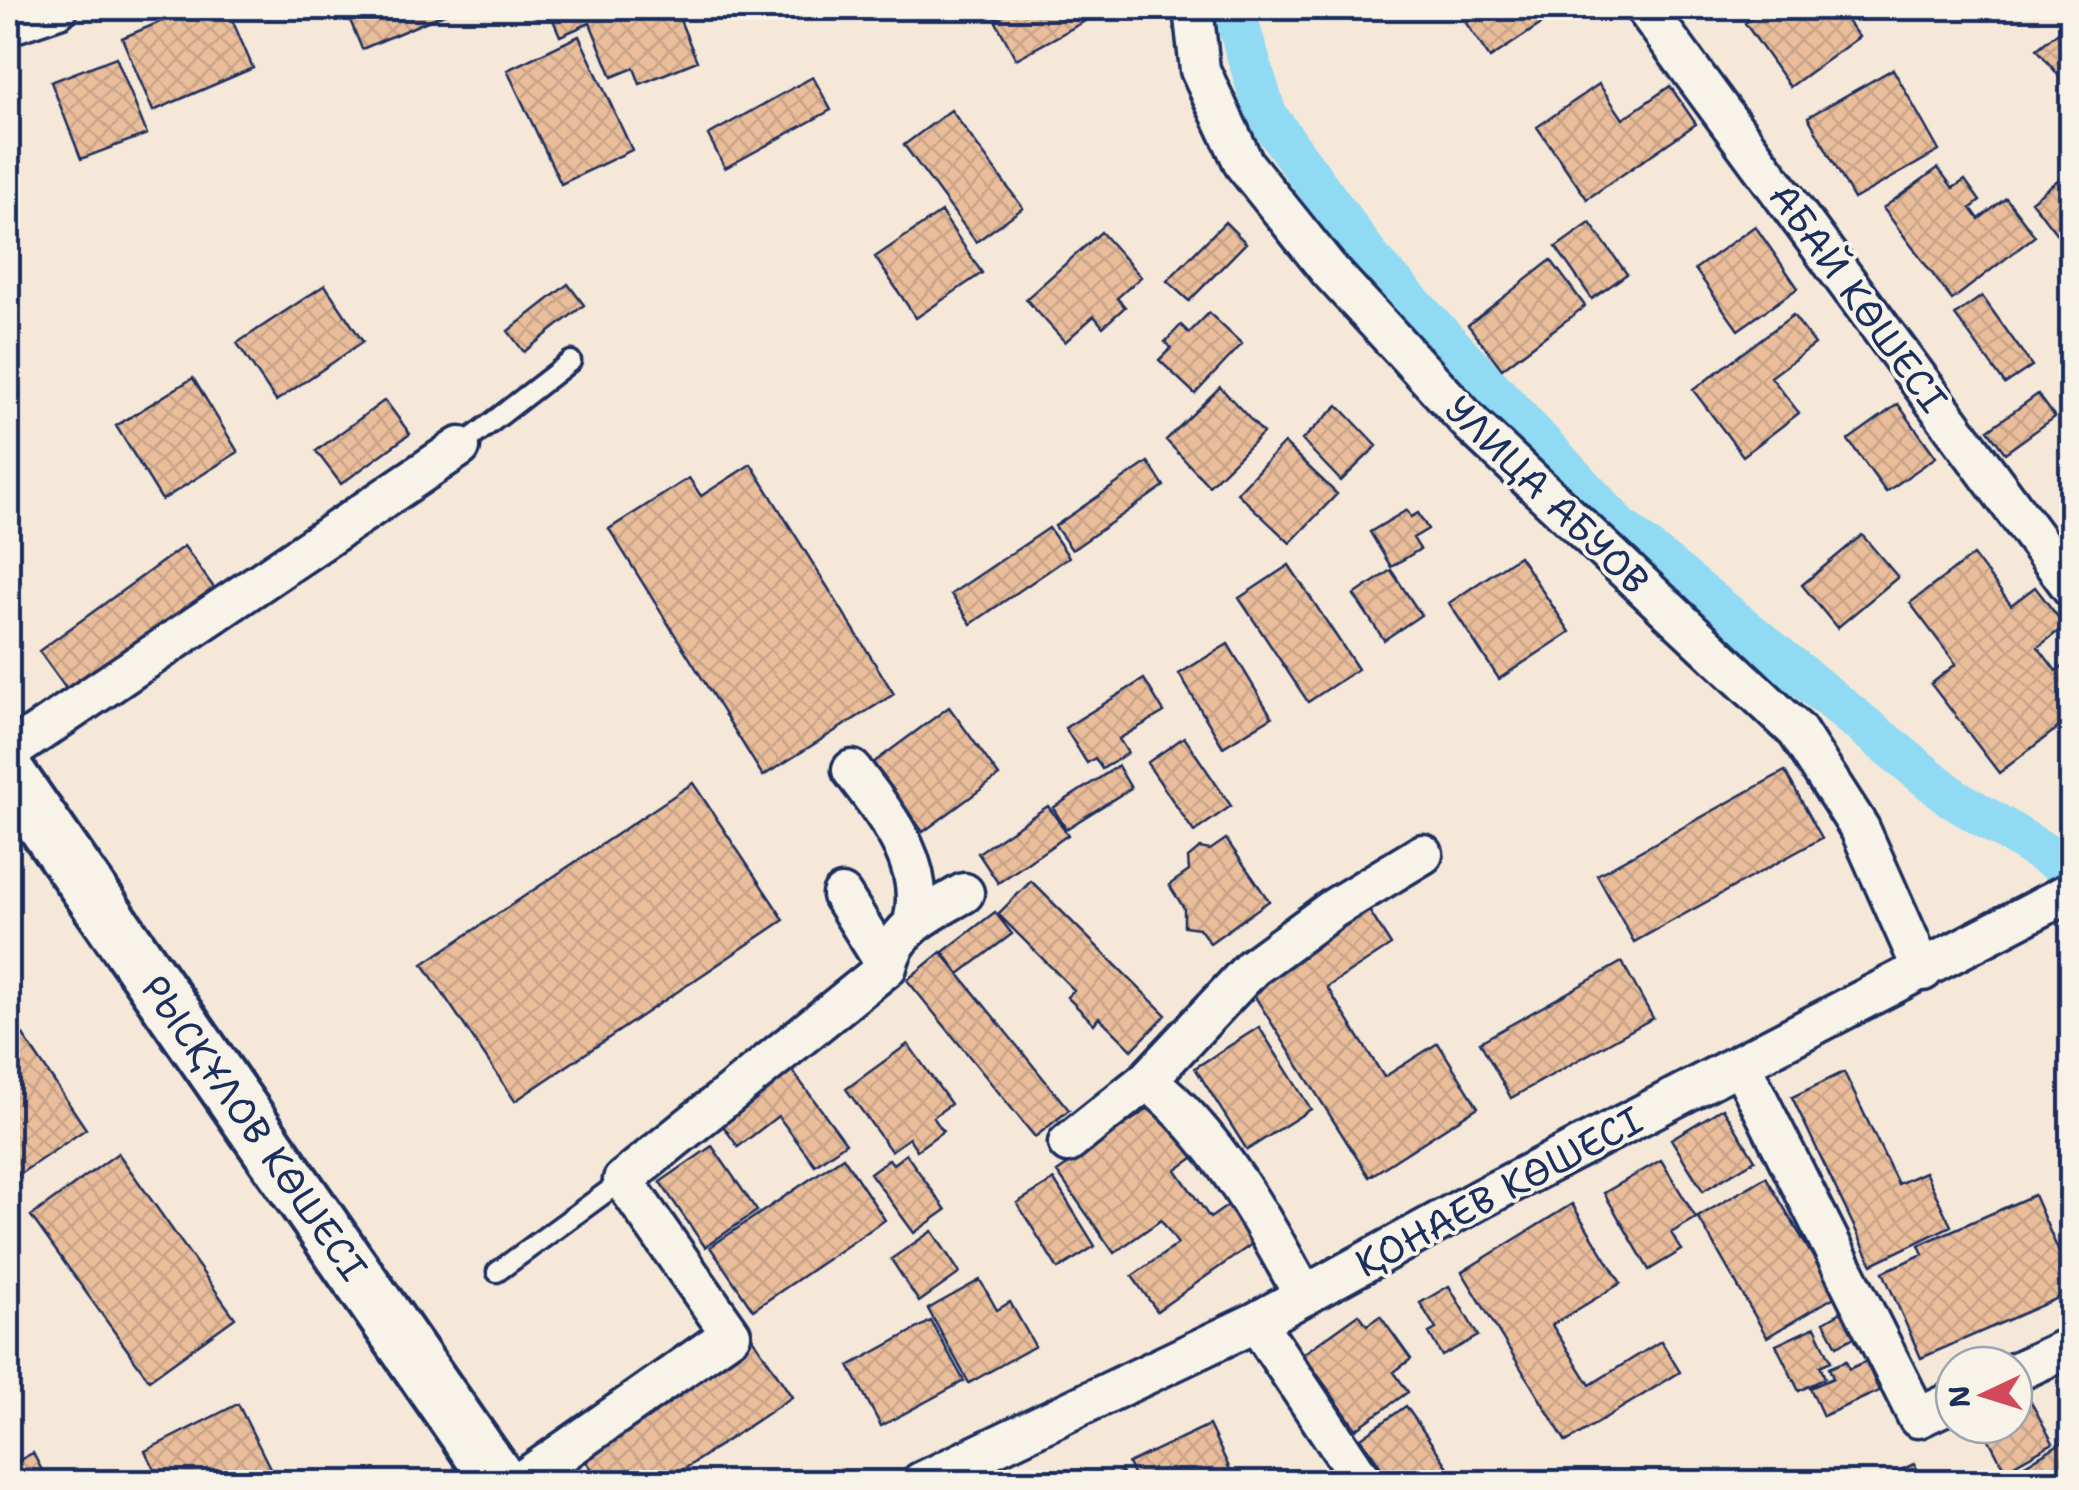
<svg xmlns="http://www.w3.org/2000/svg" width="2079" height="1490" viewBox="0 0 2079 1490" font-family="'Shantell Sans',sans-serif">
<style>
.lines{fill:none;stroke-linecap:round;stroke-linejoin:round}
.canal{stroke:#91daf3;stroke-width:42}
.building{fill:url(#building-cross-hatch);stroke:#1b2f5e;stroke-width:2.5}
.lane-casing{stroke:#1b2f5e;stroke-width:25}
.street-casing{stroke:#1b2f5e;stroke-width:45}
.secondary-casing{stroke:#1b2f5e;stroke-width:60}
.lane{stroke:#f7f3e8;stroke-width:18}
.street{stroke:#f7f3e8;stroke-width:38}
.secondary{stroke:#f7f3e8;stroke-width:52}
.labels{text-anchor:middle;stroke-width:8;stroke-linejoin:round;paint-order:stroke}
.street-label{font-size:38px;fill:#1b2f5e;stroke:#f7f3e8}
</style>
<defs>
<pattern id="building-cross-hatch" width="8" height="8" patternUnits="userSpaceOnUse" patternTransform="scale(2.5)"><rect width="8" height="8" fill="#ebbe9b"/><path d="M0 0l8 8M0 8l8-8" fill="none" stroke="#c9a488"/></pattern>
</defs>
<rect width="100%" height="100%" fill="#f5e8d9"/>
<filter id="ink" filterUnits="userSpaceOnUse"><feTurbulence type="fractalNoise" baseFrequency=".01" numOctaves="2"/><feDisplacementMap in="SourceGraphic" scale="20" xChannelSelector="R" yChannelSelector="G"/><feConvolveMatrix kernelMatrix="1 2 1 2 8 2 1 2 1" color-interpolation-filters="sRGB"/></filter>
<g filter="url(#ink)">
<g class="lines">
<!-- canal -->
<path class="canal" d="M1233,8L1266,115L1370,259L1620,528L1953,798L2057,861"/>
</g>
<!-- building -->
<path class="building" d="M193,8H227L253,68L153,111L122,38Z
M345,8H458L362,49Z
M548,8H675L697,61L640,84L634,68L612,77L590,23L560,36Z
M1018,8H1106L1107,9L1016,59L995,20Z
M1488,8H1563L1564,9L1490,58L1466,23Z
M1766,8H1837L1859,37L1790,87L1745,23Z
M2072,21V92L2037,49Z
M579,36L632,150L561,184L507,70Z
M116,57L147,134L81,159L51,82Z
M1893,69L1939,151L1854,199L1808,117Z
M813,77L831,110L725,168L708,135Z
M1599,84L1623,119L1670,86L1696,124L1587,199L1537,127Z
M951,110L1023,208L976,242L904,145Z
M1938,168L1953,188L1965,180L1980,201L1971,208L1979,219L2006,198L2035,236L1952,300L1883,208Z
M2072,169V242L2066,246L2031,201Z
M941,212L982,273L916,318L875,257Z
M1225,222L1246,243L1189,301L1167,281Z
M1590,223L1627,274L1592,299L1556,247Z
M1755,226L1798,288L1738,330L1695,269Z
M1101,232L1141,277L1117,298L1125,307L1103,327L1094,316L1065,342L1026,299Z
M1551,260L1585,306L1502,369L1468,325Z
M568,284L584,305L524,352L508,331Z
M325,285L363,342L276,401L237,343Z
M1982,296L2032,366L2005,384L1955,315Z
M1209,313L1242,344L1195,394L1159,360L1171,348L1165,342L1181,325L1189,333Z
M1793,315L1815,344L1771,377L1799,413L1743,456L1693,390Z
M193,378L238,452L162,500L116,426Z
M1220,387L1263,433L1209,486L1166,440Z
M2038,394L2055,417L2005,453L1988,430Z
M385,400L410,434L341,484L316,451Z
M1898,404L1936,457L1886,492L1848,440Z
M1338,405L1377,446L1341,481L1302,440Z
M1284,443L1337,494L1290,543L1237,493Z
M1148,462L1164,486L1072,550L1055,526Z
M751,464L894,694L763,776L609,529L689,478L701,496Z
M1407,510L1411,517L1418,513L1428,529L1413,538L1420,549L1391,567L1370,532Z
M1049,528L1069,557L971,624L951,594Z
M1862,535L1898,577L1837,628L1802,585Z
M184,546L217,592L72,697L39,651Z
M1973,555L2011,605L2035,587L2065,626L2038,647L2056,671L2072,659V717L1999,773L1931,684L1956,664L1910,603Z
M1519,556L1570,632L1499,679L1449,603Z
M1289,565L1358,669L1308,702L1239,598Z
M1391,570L1421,615L1384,640L1354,595Z
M1228,644L1272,717L1223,747L1179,674Z
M1144,679L1164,712L1119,739L1128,753L1102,769L1095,758L1087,763L1065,728Z
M949,707L999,776L923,832L873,763Z
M1184,737L1231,806L1194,832L1147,763Z
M1118,766L1131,788L1066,829L1053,808Z
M1785,771L1822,838L1634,942L1597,875Z
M693,783L784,920L515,1101L423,964Z
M1048,806L1068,835L998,883L978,853Z
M1226,839L1269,901L1210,943L1199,928L1184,926V908L1169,885L1189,871L1188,858L1200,848L1210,850Z
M1031,881L1166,1015L1132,1050L1099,1017L1094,1024L1067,997L1074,990L998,914Z
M1365,904L1391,945L1327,987L1384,1077L1438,1043L1478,1107L1369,1177L1245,981Z
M995,912L1012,934L959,974L943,952Z
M941,952L1069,1110L1035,1137L907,980Z
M1622,962L1653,1018L1511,1098L1480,1042Z
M8,1013L86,1129L8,1182Z
M1259,1027L1311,1109L1247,1150L1195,1068Z
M908,1044L951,1104L933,1117L943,1131L917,1150L909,1138L891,1151L846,1089Z
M785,1061L846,1143L815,1165L778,1116L738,1147L714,1113Z
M1844,1072L1898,1184L1925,1172L1951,1226L1872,1264L1792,1097Z
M1165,1097L1203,1151L1176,1170L1210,1218L1236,1200L1262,1237L1157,1311L1132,1276L1178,1244L1161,1220L1114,1253L1057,1172Z
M1723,1108L1755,1160L1703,1191L1671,1139Z
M712,1146L757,1211L705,1247L660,1182Z
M118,1153L235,1318L149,1380L31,1216Z
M906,1154L946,1210L914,1233L870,1173L889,1159L893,1164Z
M843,1157L885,1220L753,1310L710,1247Z
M1661,1160L1696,1218L1671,1233L1682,1250L1649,1270L1604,1193Z
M1766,1177L1836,1296L1767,1337L1698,1217Z
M1054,1180L1095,1246L1058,1269L1017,1203Z
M2034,1195L2072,1282V1292L1921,1358L1883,1272L1923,1254L1919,1245Z
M1572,1204L1621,1283L1552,1325L1590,1385L1661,1341L1680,1372L1566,1442L1462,1272Z
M932,1231L960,1273L919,1302L891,1259Z
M980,1280L997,1310L1010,1302L1035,1346L969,1383L928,1309Z
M1449,1286L1478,1336L1442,1356L1429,1333L1436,1329L1420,1303Z
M1852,1306L1866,1331L1837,1346L1824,1322Z
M1359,1314L1367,1325L1380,1316L1411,1359L1394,1372L1408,1392L1356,1429L1303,1354Z
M931,1321L964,1381L881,1426L849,1366Z
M1815,1327L1831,1361L1820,1366L1825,1378L1799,1391L1776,1345Z
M750,1334L792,1397L665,1482H601L578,1450Z
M1846,1361L1849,1369L1866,1361L1879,1391L1823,1416L1810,1388L1833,1378L1829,1368Z
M2031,1402L2053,1443L2005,1470L1983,1428L2014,1425V1411Z
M238,1404L272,1472L250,1482H161L145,1451Z
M1406,1406L1448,1467L1426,1482H1391L1361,1438Z
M1209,1425L1236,1482H1136L1128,1463Z
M2066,1440L2072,1450V1482H2014L2010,1474Z
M33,1453L48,1482H8V1466Z
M1914,1464L1923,1482H1875Z
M1122,1472L1127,1482H1102Z"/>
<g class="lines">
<defs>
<path id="lane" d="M460,447L571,361
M497,1272L623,1180"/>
<path id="street" d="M1193,8L1200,70L1244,164L1329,270L1472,425L1797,731L1860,829L1923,971
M1645,8L2072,588
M8,25L58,8
M8,753L460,447
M852,770C886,815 928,864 913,923
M842,895L887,967
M1741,1065L1918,1418L1954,1401
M1147,1080C1216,1134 1263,1220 1304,1296
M1068,1143L1147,1080L1252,968L1334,908L1423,854
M1256,1322L1363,1482
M2014,1373L2072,1346
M520,1482L731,1334L623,1180L887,967C896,926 930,913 964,893
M921,1482L1256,1322L1482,1198L2072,891"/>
<path id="secondary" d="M8,773L500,1482"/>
</defs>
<!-- lane casing -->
<use href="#lane" class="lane-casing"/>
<!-- street casing -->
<use href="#street" class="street-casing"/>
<!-- secondary casing -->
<use href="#secondary" class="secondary-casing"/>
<!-- lane -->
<use href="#lane" class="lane"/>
<!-- street -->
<use href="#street" class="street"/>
<!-- secondary -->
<use href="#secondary" class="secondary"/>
</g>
</g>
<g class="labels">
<!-- street labels -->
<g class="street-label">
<text transform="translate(1858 298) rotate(54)" y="13">АБАЙ КӨШЕСІ</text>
<text transform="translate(1547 495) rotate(44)" y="13">УЛИЦА АБУОВ</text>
<text transform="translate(254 1128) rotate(55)" y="13">РЫСҚҰЛОВ КӨШЕСІ</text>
<text transform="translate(1499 1192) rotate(-28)" y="13">ҚОНАЕВ КӨШЕСІ</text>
</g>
</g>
<!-- margin -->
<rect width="2079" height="1490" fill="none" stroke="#f7f3e8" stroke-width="40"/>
<rect x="20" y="20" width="2039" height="1450" fill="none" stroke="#1b2f5e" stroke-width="4" filter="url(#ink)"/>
<!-- north arrow -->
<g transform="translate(1984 1395) rotate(266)"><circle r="48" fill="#f7f3e8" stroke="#9fa5b1" stroke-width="2.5"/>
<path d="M0-8L18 38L0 25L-18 38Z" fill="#d1495b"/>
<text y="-15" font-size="28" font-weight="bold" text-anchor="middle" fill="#1b2f5e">N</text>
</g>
</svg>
